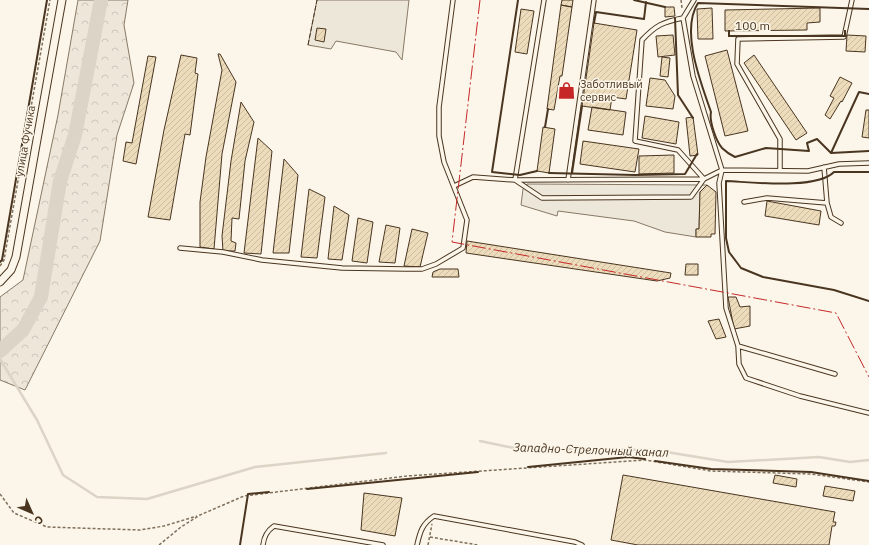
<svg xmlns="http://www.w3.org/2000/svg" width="869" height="545" viewBox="0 0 869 545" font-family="'IBM Plex Sans',sans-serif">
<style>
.forest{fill:url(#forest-crowns);stroke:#887966}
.parking{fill:#ede7d9;stroke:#887966}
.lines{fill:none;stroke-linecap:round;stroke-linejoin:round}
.stream{stroke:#dcd4c6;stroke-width:2.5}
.river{stroke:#dcd4c6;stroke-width:14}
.building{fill:url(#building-hatch);stroke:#4a3520}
.lane-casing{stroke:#4a3520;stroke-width:5.5}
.street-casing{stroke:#4a3520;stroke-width:9}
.path{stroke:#7f6f5c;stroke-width:1.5;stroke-dasharray:3 2;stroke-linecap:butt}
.lane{stroke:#fbf6e9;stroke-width:3.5}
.street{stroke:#fbf6e9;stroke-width:7}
.fence{stroke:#4a3520;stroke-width:1;stroke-dasharray:5 2;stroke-linecap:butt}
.wall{stroke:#4a3520;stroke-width:2}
.power{stroke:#c62828;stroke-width:1;stroke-dasharray:14 3 2 3;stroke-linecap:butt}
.labels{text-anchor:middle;stroke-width:3;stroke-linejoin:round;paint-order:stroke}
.poi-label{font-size:11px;fill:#4a3520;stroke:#fbf6e9;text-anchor:start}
.street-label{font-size:11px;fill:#4a3520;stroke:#fbf6e9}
.water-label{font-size:12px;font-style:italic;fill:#4a3520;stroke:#fbf6e9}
</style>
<defs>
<pattern id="forest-crowns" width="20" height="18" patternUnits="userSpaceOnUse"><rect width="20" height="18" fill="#ede6d9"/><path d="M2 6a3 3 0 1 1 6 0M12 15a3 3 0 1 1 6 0" fill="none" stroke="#cdc6ba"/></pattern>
<pattern id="building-hatch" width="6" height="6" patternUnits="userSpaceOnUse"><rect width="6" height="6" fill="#ecdcbc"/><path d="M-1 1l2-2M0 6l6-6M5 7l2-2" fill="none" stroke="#ccbda1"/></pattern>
</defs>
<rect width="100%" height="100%" fill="#fbf6e9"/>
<!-- forest -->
<path class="forest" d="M78,0H128L124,25L134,83L117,135L100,241L25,390L0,380V297L23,280L58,115Z"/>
<!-- parking -->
<path class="parking" d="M317,0H409L402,60L396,52L336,41L331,49L308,45Z
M527,184L707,185L700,192L699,229H696V237L665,232L634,221L558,211L557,216L521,205L523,189Z"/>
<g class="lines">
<!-- stream -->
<path class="stream" d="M0,359L37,420L63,475L97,497L147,499L255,467L386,453
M480,441L519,449L654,450L728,462L819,457L850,462L869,460"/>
<!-- river -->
<path class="river" d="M0,351L23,330L41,297L60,181L75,135L101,0"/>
</g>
<!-- building -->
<path class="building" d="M562,0H573L572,7L561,5Z
M561,5L572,7L562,76H560L554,110L547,109Z
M665,7H674L675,16L665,17Z
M712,8L713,39H698L697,9Z
M820,8V22L807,23V30L725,31V10Z
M521,9L534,11L527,54L515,52Z
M594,23L637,30L626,99L612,97L610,110L582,106Z
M317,28L326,29L324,42L315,40Z
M673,35L675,55L658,57L656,36Z
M847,35L866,36L865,52L846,51Z
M727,50L748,131L725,136L705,56Z
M218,54H220L236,82L222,154L214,249L200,247V202L206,157L222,70Z
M181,55L197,58L195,73L198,74L190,135L185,134L170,220L148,217L164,130Z
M754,55L807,133L796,140L744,63Z
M148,56L156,57L136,164L123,161L126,142L132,143Z
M662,57L670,58L668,77L660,76Z
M840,77L852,83L842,102L841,101L830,119L825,115L834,98L830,96Z
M650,78L665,80L675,96L673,109L646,106Z
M241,102L254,122L245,161L239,219L232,218L231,241L236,243L235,251H223L222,236L231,161Z
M592,107L626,112L623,135L588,130Z
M866,110H869V138L862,137Z
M645,116L679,122L676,144L642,138Z
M693,117L698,155L690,156L686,118Z
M543,127L555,129L549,173L537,171Z
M258,138L272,151L261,254L244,253Z
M583,141L639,149L635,172L580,164Z
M674,155V173L639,174V156Z
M284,159L298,175L289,253H273Z
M707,185L716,192L715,234H711V237H696V229H699L700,192Z
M309,189L325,197L317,258L301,257Z
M767,201L821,211L819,225L765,216Z
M334,206L349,215L342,260L328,259Z
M358,218L373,222L367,263L352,261Z
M386,225L400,228L395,263L379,262Z
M412,229L428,233L420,267L404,266Z
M467,241L671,273L670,278L657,281L466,253Z
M686,264H698V275H685Z
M440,269H458L459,277H432L433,272Z
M728,297H736L740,307L750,306V326L734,329Z
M719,319L726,337L716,339L708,321Z
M623,475L835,512L833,522H836L835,526H832L829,545H638L611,540Z
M775,475L797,479L796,487L773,483Z
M825,486L855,491L853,501L823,496Z
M364,493L402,498L395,536L361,530Z"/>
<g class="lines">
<defs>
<path id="lane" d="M544,0L515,180L542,198L691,197L704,179L678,150L635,141L642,40C656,25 663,22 683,18
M694,0L683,18L693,76L722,170L808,171L839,164L869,163
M824,167L827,203L831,217L841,223
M780,170V139L737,64L738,39L844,37L852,0
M568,180L594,0
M454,186L473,177L515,180L704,179L722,170L719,183L726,308L738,346L739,364L746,378L800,396L869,413
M744,202L767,198L827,203
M180,248L223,252L262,260L342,268L406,269H422L436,264L463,248L467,220L444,162L439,136V107L453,0
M738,346L835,374
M263,545C264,536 267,531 274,526L383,545
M417,545C420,532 422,524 434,516L575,542L582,545"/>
<path id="street" d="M0,282L11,270L16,257L62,0"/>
</defs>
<!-- lane casing -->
<use href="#lane" class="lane-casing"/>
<!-- street casing -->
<use href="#street" class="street-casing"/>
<!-- path -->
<path class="path" d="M681,0L682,8
M0,266L4,260L50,0
M0,494L14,513L47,527L140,530L164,526L197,516
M430,537L478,545
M159,545L181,527L200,515L244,496L407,476L645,460L711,471L811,474L869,482
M428,545L432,524"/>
<!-- lane -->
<use href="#lane" class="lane"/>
<!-- street -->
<use href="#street" class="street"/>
<!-- fence -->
<path class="fence" d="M308,45L317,0"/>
<!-- wall -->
<path class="wall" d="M518,0L492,172L520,175L537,171
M634,0L665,7
M869,9L698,3C680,31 701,83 711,112C709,121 716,141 722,148C726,152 731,155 735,157L766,148L809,151L807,143L817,139L831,153L869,151
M675,18L678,95L693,118
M594,23L596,12L644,19L646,2
M545,127L548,109
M831,153L859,92L869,94
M869,172H834C816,190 751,182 726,181V238L729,252L741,268L763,277L834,290L869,301
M549,173L635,175L685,174L697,154
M572,173L582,106
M0,262L2,260L47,0
M655,461L711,469L811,472L869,481
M528,467L628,457L645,459
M307,489L478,472
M240,545L248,494L269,492"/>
<!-- power -->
<path class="power" d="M480,0L452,242L836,313L869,377"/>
</g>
<!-- icons -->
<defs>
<symbol id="shop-bare" viewBox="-9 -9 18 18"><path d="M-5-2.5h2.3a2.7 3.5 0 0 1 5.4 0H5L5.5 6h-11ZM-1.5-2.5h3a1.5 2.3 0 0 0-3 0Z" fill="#c62828" stroke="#fbf6e9" stroke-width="2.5" paint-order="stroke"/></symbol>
</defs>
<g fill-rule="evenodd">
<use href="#shop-bare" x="554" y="78" width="25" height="25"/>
</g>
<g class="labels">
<!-- poi labels -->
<g class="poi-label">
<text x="580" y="88">Заботливый<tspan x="580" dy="13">сервис</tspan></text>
</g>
<!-- street labels -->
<g class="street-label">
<text transform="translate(25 141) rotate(-80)" y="4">улица Фучика</text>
</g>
<!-- water labels -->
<g class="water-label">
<text transform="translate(591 450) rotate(2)" y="4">Западно-Стрелочный канал</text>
</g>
</g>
<!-- north arrow -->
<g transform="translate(32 513) rotate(135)" stroke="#fbf6e9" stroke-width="3" paint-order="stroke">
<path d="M0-3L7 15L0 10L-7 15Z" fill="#4a3520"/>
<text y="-6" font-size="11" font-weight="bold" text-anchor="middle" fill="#4a3520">С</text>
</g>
<!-- scale -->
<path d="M729 30v6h116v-6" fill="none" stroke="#4a3520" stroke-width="2"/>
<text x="735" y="30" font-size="12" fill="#4a3520" stroke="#fbf6e9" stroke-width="3" paint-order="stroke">100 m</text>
</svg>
